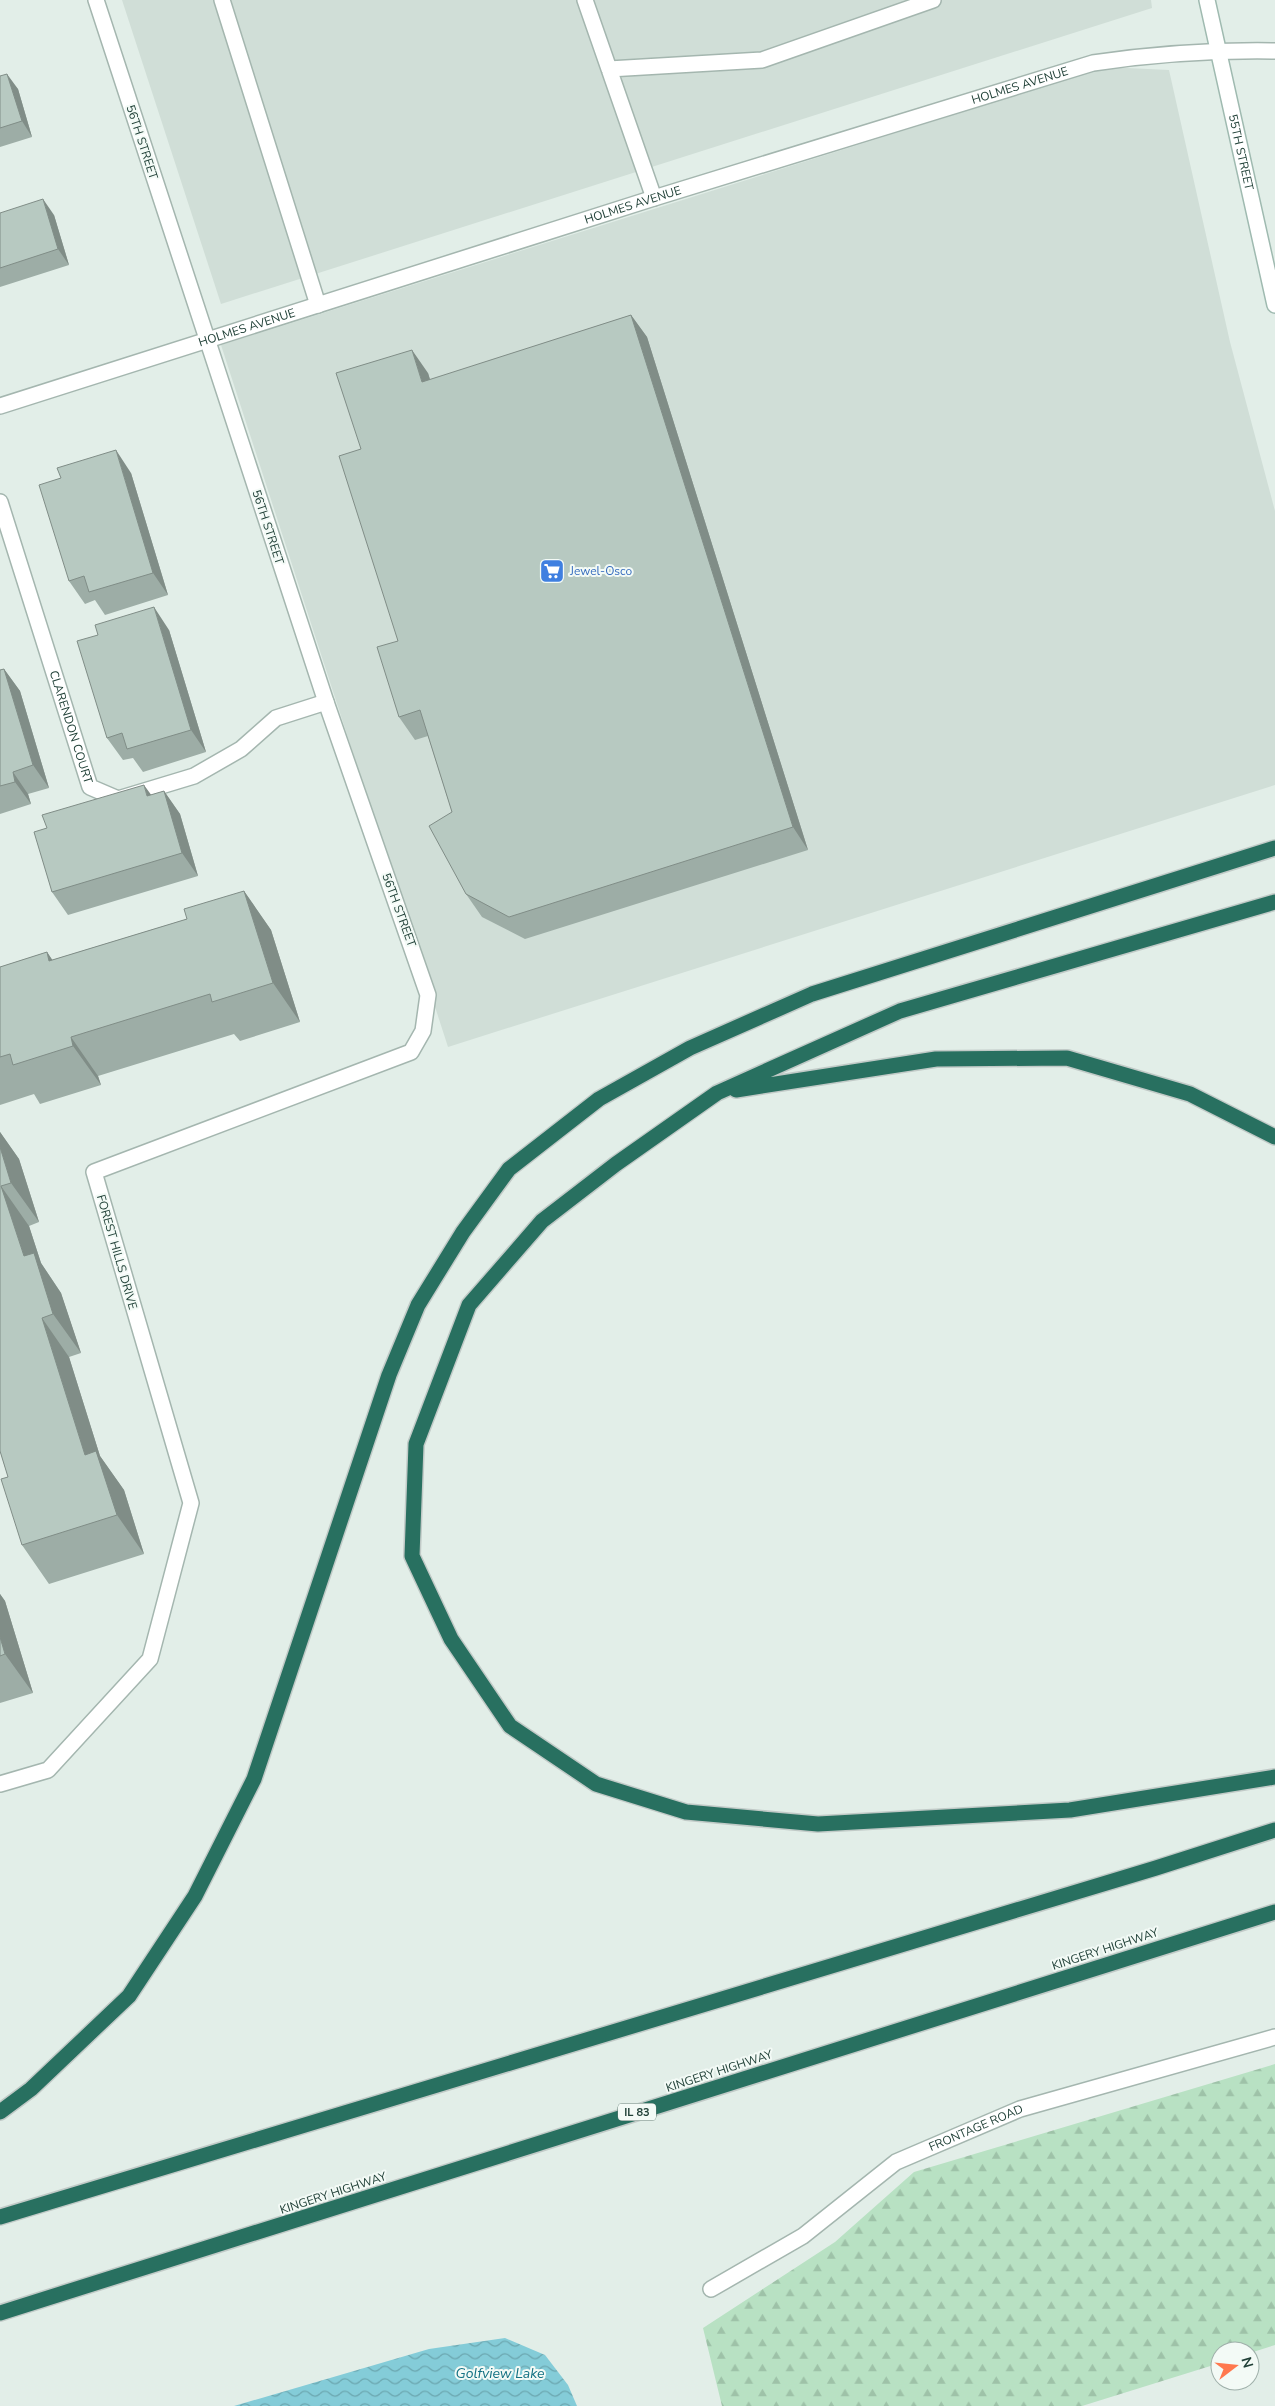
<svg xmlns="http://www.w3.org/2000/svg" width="1275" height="2406" viewBox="0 0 1275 2406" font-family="'Nunito Sans',sans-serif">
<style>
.built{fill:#d0ded7}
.forest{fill:url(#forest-firs)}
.water{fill:url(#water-waves)}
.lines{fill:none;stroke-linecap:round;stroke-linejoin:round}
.lane-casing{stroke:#a4b6af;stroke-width:18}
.street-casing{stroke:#a4b6af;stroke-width:18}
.secondary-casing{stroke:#9fbab0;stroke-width:18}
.highway-casing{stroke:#c1cac7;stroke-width:18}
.lane{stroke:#fff;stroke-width:15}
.street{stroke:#fff;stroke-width:15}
.secondary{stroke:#fff;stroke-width:15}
.highway{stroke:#287060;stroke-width:15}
.wall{fill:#9dada6}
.shaded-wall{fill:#808d87}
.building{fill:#b7c9c1;stroke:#808d87}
.labels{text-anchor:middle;stroke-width:4;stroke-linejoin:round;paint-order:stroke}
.shield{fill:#f3faf6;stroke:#5f7870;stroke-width:1}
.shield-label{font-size:11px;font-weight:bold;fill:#204037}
.street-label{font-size:12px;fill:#204037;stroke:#f3faf6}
.shop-label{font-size:12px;fill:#366cbe;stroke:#f3faf6;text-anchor:start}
.water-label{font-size:14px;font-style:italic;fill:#137183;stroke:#f3faf6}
</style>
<defs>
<pattern id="forest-firs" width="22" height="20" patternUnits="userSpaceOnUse" patternTransform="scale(1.25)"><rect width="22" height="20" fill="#b8e1c3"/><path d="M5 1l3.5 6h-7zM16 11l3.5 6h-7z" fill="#9ec2a8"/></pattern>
<pattern id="water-waves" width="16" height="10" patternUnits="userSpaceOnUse" patternTransform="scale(1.25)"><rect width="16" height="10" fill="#84ccd8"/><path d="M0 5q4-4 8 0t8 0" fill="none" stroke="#6ca7b0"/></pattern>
</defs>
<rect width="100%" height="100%" fill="#e2eee8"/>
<!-- built -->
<path class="built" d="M122,0H1151L1152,8L221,304Z
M1106,67L1169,70L1230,342L1275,511V785L448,1047L221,345Z"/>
<!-- forest -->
<path class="forest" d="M1275,2064V2345L1250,2353V2351H1220V2363L1082,2406H722L703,2328L835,2242L914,2172Z"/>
<!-- water -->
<path class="water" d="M505,2338L545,2355L568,2385L577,2406H234L429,2349Z"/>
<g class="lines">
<defs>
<path id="lane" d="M222,0L318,305
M585,0L654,198
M609,69L762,60L933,0"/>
<g id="street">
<path id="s1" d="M0,406L654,198L1093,63C1154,54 1213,50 1275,51"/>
<path id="s2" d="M0,502L90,787L118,799L194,776L241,749L276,718L326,702"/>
<path d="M0,1784L48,1770L150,1659L191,1503L94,1172L411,1052L423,1031L428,995L326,702L96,0"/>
<path id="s3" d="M711,2289L803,2236L896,2162L1020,2109L1275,2037"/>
</g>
<g id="secondary">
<path id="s4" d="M1207,0L1275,305"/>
</g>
<path id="highway" d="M1275,902L900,1011L717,1093L616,1164L542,1221L469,1305L416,1444L412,1556L451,1639L510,1726L596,1784L686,1812L818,1824L1070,1810L1275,1777
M736,1090L936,1059L1067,1058L1190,1094L1275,1137
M0,2112L31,2089L129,1996L195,1896L254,1779L389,1375L418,1305L463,1232L509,1169L599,1099L690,1048L812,994L1275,848
M0,2217L1156,1868L1275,1830
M0,2313L1275,1912"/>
</defs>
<!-- lane casing -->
<use href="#lane" class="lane-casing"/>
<!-- street casing -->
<use href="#street" class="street-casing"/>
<!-- secondary casing -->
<use href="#secondary" class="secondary-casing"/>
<!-- highway casing -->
<use href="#highway" class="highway-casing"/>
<!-- lane -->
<use href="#lane" class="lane"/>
<!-- street -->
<use href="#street" class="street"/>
<!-- secondary -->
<use href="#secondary" class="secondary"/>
<!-- highway -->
<use href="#highway" class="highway"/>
</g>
<!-- wall -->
<path class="wall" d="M0,76L18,89L32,137L0,147Z
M0,213L54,215L69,265L0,287Z
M631,315L647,337L808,850L525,939L482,917L466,894L452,812L428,736L415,740L399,717L398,641L361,449L428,373L430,380Z
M131,473L168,595L105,615L95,600L85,604L69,581Z
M169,630L206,752L143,772L133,758L123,760L107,738Z
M4,669L20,691L49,788L28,794L31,804L0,814V670Z
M164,791L180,814L198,876L68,915L52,892L151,795Z
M244,891L271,930L300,1022L240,1041L234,1034L98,1076L101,1085L40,1104L34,1094L0,1105V967L47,952L52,960L187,919Z
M0,1132L19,1159L39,1222L29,1226L41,1263L61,1293L81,1353L69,1357L100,1456L124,1490L144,1554L49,1584L22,1545L8,1477L0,1451Z
M0,1594L5,1601L33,1693L0,1703Z"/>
<!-- shaded-wall -->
<path class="shaded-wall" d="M7,74L18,89L32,137L22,121Z
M43,199L54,215L69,265L58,249Z
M631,315L647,337L808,850L793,827Z
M412,350L428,373L438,405L422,382Z
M116,450L131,473L168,595L153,573Z
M154,607L169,630L206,752L191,730Z
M4,669L20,691L49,788L33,765Z
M13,772L28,794L31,804L15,782Z
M144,785L160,807L147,796Z
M164,791L180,814L198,876L182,853Z
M244,891L271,930L300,1022L273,983Z
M47,952L74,992L49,961Z
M71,1037L98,1076L101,1085L73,1046Z
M0,1132L19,1159L39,1222L11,1183L0,1147Z
M1,1186L29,1226L41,1263L61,1293L81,1353L53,1314L24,1256Z
M42,1318L69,1357L100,1456L124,1490L144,1554L117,1515L85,1455Z
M0,1594L5,1601L33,1693L5,1654L0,1637Z"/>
<!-- building -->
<path class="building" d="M7,74L22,121L0,128V76Z
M43,199L58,249L0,268V213Z
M631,315L793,827L509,917L466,894L429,826L452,812L420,710L399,717L377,647L398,641L339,456L361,449L336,373L412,350L422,382Z
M116,450L153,573L89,592L84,576L69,581L39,485L61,478L57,468Z
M154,607L191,730L127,749L122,733L107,738L77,641L98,635L95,625Z
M4,669L33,765L13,772L15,782L0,786V670Z
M144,785L147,796L164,791L182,853L52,892L34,832L47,828L42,815Z
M244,891L273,983L212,1002L210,994L71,1037L73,1046L13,1065L10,1054L0,1057V967L47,952L49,961L187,919L184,909Z
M0,1147L11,1183L1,1186L24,1256L34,1253L53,1314L42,1318L85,1455L96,1451L117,1515L22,1545L1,1479L8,1477L0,1451Z
M0,1637L5,1654L0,1656Z"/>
<!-- icons -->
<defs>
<symbol id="supermarket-square" viewBox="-11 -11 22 22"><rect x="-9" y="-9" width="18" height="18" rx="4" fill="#3f7fe0" stroke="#f3faf6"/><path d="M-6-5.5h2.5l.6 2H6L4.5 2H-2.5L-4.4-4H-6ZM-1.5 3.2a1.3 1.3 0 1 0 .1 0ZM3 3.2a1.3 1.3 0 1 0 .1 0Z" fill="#fff"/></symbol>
</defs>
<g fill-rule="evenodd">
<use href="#supermarket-square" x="538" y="557" width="28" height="28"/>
</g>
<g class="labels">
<!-- shield labels -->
<rect class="shield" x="618" y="2103.5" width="38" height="17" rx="4"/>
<g class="shield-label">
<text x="637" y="2116">IL 83</text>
</g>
<!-- street labels -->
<g class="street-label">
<text dy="4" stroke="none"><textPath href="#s1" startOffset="1069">HOLMES AVENUE</textPath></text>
<text transform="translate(142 142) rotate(72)" y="4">56TH STREET</text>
<text dy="4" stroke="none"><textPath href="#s4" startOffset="156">55TH STREET</textPath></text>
<text dy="4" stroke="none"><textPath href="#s1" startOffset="664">HOLMES AVENUE</textPath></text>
<text dy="4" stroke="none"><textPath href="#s1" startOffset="259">HOLMES AVENUE</textPath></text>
<text transform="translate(268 527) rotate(72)" y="4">56TH STREET</text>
<text dy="4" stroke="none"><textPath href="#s2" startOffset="236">CLARENDON COURT</textPath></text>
<text transform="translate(399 910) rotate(70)" y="4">56TH STREET</text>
<text transform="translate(117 1252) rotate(74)" y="4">FOREST HILLS DRIVE</text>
<text transform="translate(1105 1949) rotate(-18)" y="4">KINGERY HIGHWAY</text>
<text transform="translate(719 2071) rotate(-18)" y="4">KINGERY HIGHWAY</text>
<text dy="4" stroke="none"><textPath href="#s3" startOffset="312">FRONTAGE ROAD</textPath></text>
<text transform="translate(333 2193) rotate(-18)" y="4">KINGERY HIGHWAY</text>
</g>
<!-- shop labels -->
<g class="shop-label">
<text x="570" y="575">Jewel-Osco</text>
</g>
<!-- water labels -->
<g class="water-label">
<text x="500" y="2378">Golfview Lake</text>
</g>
</g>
<!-- north arrow -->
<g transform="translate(1235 2366) rotate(74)"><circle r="24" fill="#f3faf6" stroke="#9fb0aa"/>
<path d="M0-4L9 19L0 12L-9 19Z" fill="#ff784e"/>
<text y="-8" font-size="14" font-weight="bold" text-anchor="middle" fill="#204037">N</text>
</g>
</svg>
